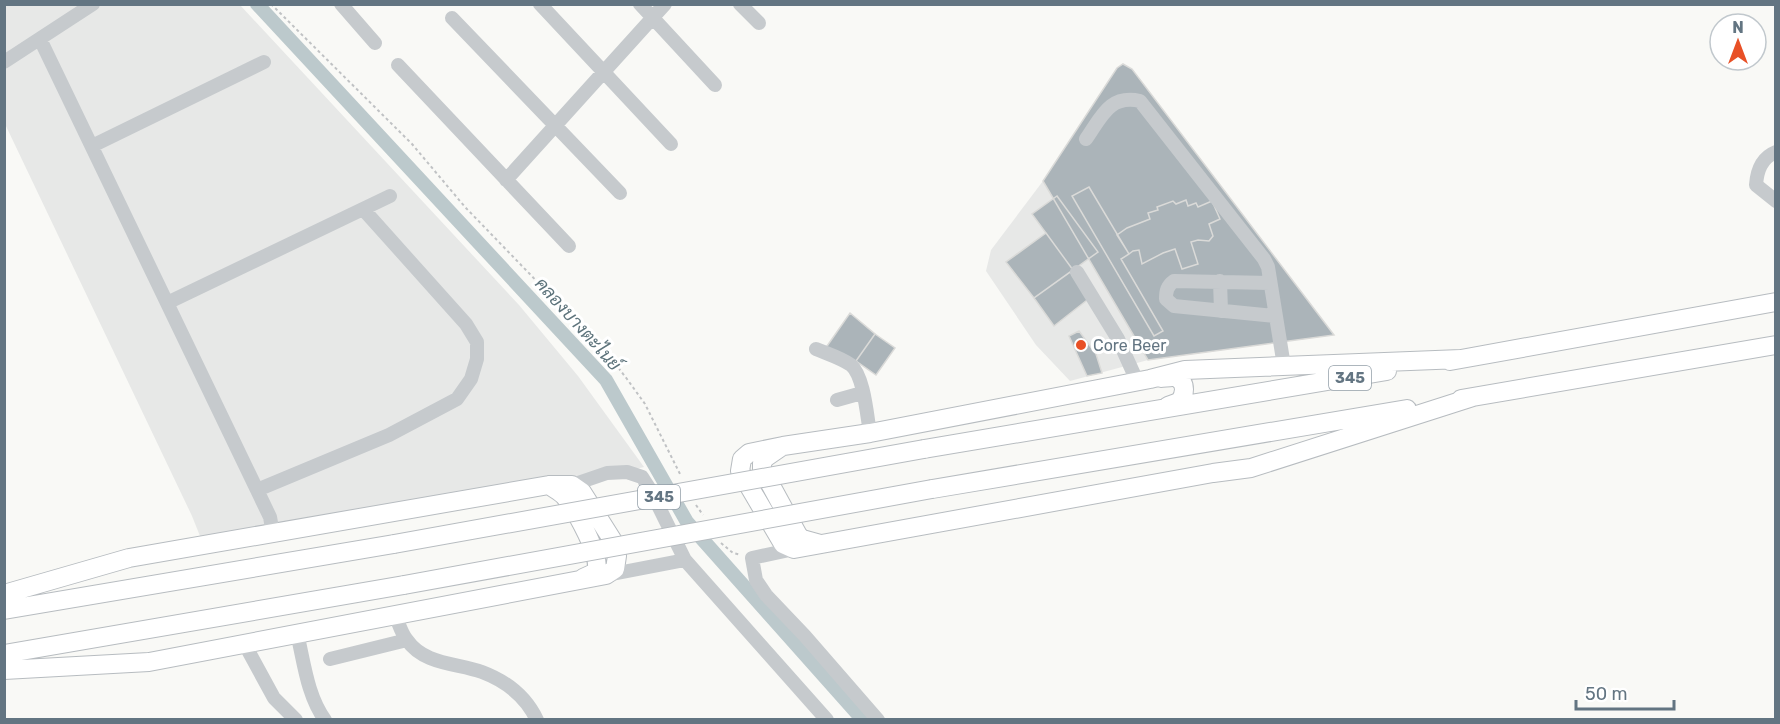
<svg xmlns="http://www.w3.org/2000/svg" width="1780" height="724" viewBox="0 0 1780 724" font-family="Rubik,Sarabun,sans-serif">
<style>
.built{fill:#e7e8e7}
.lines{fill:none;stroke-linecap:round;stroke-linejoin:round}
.canal{stroke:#bcc9cc;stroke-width:14}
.building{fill:#abb4b9;stroke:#dadad8;stroke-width:1.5}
.major-casing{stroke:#b7bcc0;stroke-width:20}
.path{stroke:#c0c2c4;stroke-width:2;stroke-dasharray:3 3;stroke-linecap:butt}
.minor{stroke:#c6cacd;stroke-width:14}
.major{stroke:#fff;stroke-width:18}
.major-bridge-casing{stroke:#b7bcc0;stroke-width:20;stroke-linecap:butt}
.major-bridge{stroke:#fff;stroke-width:18}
.poi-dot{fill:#e85026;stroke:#fff;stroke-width:2}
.labels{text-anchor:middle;stroke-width:6;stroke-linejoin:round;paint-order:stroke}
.shield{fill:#fff;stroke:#929ea8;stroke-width:1.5}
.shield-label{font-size:15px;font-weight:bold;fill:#637582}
.poi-label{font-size:16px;fill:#637582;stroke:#fff;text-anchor:start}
.water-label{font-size:18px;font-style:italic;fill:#5e747c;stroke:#fff}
</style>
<rect width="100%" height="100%" fill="#f9f9f6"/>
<!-- built -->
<path class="built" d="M5,5H240L519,305L578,376L644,467L572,485L204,546L192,516L5,124Z
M1043,181L1148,360L1070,381L1036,345L986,271L991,250Z"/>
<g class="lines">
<!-- canal -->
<path class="canal" d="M257,4L606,380L687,522L863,720"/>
</g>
<!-- building -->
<path class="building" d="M1123,64L1132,69L1334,335L1148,360L1043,181L1117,68Z
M1089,187L1129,254L1121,259L1163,331L1154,336L1072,196Z
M1057,196L1098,252L1073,270L1032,214Z
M1186,200L1188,206L1196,203L1198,207L1212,201L1220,219L1209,224L1213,236L1209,241L1198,240L1191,242L1198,264L1182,269L1175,249L1163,253L1142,264L1139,250L1133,251L1129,254L1117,235L1127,228L1150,219L1148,213L1158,210L1157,207L1173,201L1176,204Z
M1046,233L1073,270L1034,298L1006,262Z
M1070,272L1091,297L1054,326L1034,298Z
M850,313L875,334L856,361L825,349Z
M1079,331L1096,354L1102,373L1087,376L1069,336Z
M875,334L895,348L876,375L856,361Z"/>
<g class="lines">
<defs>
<path id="major" d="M1461,359L1185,370L1150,379L870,433L783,446L749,453L742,459L740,471L783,544L794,549L1213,473L1251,468L1473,397
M1450,361L1776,302
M1161,378C1165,378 1173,376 1177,378C1187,383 1185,395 1179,402L1168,406
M1461,399L1776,345
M781,447L765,458L762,463V469L798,535L802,539L820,544
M924,449L1387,371
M549,485C554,489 561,492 565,497C576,511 602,556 596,572L583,578
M932,489L1407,409
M4,594L129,558L549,485H572L582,492L613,541L617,556L615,569L606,575L149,662L4,670
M4,610L394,544
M4,654L404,585"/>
</defs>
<!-- major casing -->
<use href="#major" class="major-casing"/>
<!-- path -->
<path class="path" d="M271,4L412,144L465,207L552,297L561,302L600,344L627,379L645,404L681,476
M696,505L703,515
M721,543L733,553L741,555"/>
<!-- minor -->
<path class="minor" d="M341,4L375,43
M540,4L671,144
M640,4L715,85
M740,4L759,23
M452,18L620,193
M40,39L270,517L273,534
M4,62L93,4
M398,65L569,246
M1086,139C1101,118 1109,94 1140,101L1264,259L1268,267L1284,366
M92,146L264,62
M1776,152C1761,158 1757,171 1756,185L1776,201
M506,180L665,4
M1077,272L1118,339L1137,381
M1220,281L1221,311
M1270,283L1174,281C1167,286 1166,291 1166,299L1174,306L1275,316
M167,303L390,196
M816,349C828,354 841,358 851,365C864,376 867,416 870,433
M837,400L862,393
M572,485L607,473L627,472L642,477L651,491L685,560L827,720
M257,490L389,435L457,399L471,379L477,359V342L466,324L363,209
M794,549L752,558L756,580L766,595L805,636L878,720
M607,575L685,560
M395,615C399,623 401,633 407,640C424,665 458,663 482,672C506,681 526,697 537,720
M297,633C304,662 307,695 325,720
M244,643L274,698L296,720
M330,659L407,640"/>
<!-- major -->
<use href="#major" class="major"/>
<defs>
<path id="major-bridge" d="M394,544L924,449
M404,585L932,489"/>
</defs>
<!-- major-bridge casing -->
<use href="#major-bridge" class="major-bridge-casing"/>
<!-- major-bridge -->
<use href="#major-bridge" class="major-bridge"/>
</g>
<!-- markers -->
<circle class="poi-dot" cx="1081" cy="345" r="6"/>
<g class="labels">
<!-- shield labels -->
<g class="shield">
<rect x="1329" y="366" width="42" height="24" rx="4.5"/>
<rect x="638" y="485" width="42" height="24" rx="4.5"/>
</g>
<g class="shield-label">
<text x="1350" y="383">345</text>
<text x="659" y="502">345</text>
</g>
<!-- poi labels -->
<g class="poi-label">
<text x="1093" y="351">Core Beer</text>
</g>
<!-- water labels -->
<g class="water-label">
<text transform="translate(578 324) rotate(48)" y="6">คลองบางตะไนย์</text>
</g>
</g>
<!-- border -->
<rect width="1780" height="724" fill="none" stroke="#637582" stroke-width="12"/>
<!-- north arrow -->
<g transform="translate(1738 42)"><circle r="28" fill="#ffffff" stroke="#c1c8cd" stroke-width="1.5"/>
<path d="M0-4.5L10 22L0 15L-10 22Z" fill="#e85026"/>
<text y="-9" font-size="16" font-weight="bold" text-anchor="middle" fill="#637582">N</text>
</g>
<!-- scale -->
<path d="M1576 700v9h98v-9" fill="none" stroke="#637582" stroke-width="3"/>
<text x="1585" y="700" font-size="18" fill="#637582" stroke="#ffffff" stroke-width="4.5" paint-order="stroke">50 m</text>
</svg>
